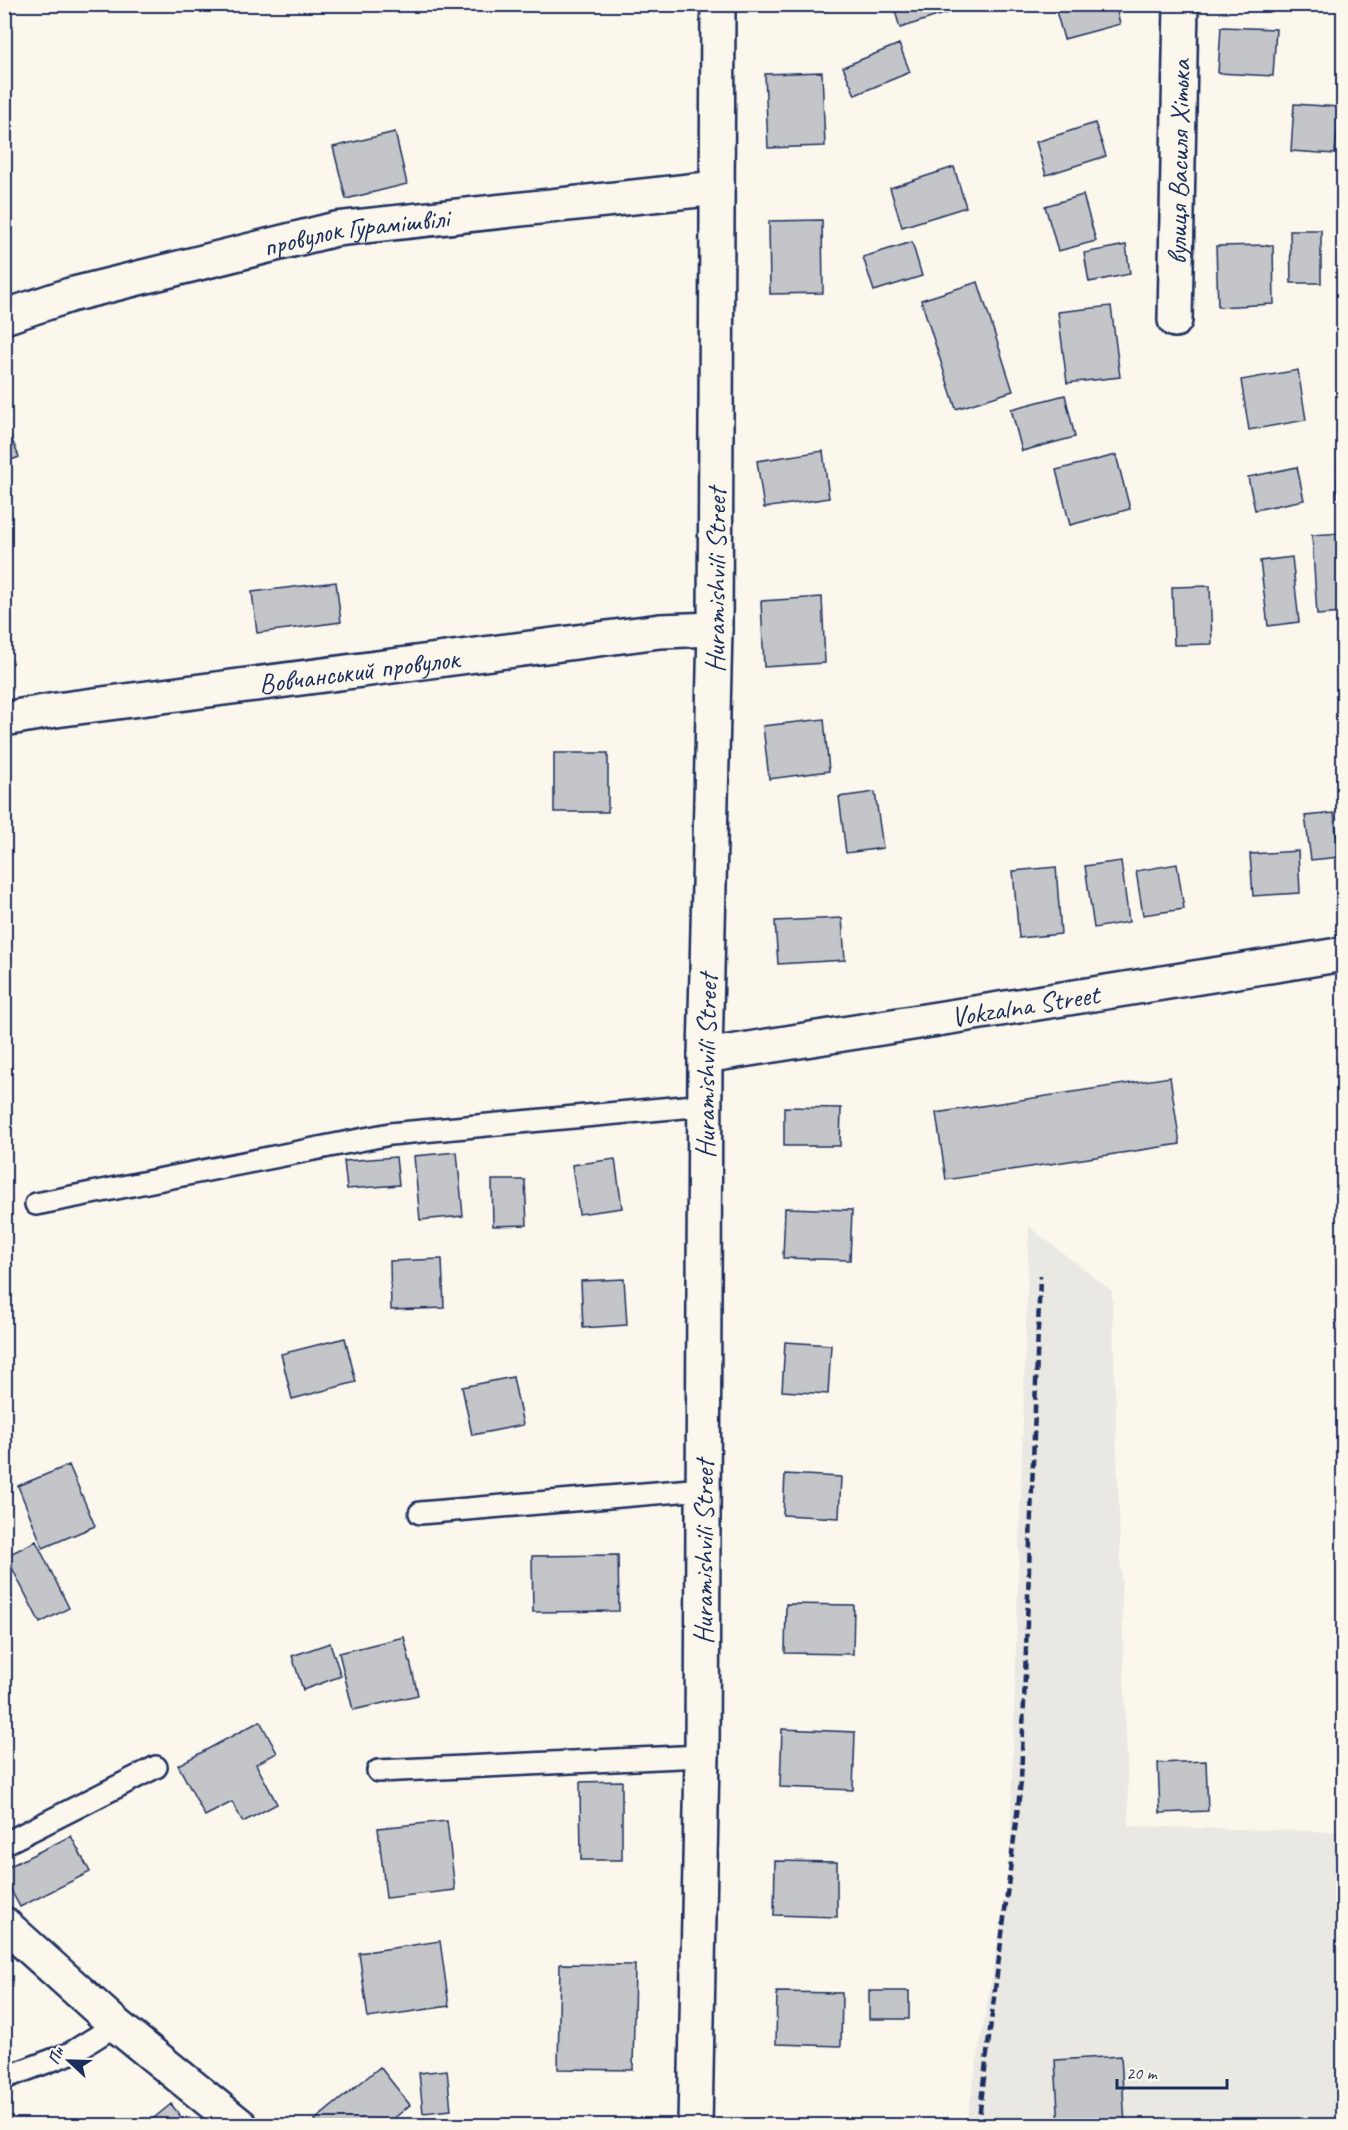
<svg xmlns="http://www.w3.org/2000/svg" width="1348" height="2130" viewBox="0 0 1348 2130" font-family="Caveat,sans-serif">
<style>
.built{fill:#eae8e2}
.building{fill:#c3c5c9;stroke:#1b2f5e;stroke-width:1.5}
.lines{fill:none;stroke-linecap:round;stroke-linejoin:round}
.lane-casing{stroke:#1b2f5e;stroke-width:26}
.street-casing{stroke:#1b2f5e;stroke-width:38}
.secondary-casing{stroke:#1b2f5e;stroke-width:38}
.lane{stroke:#fbf7ec;stroke-width:21}
.street{stroke:#fbf7ec;stroke-width:33}
.secondary{stroke:#fbf7ec;stroke-width:33}
.rail{stroke:#1b2f5e;stroke-width:4.5;stroke-dasharray:9 4.5;stroke-linecap:butt}
.labels{text-anchor:middle;stroke-width:6;stroke-linejoin:round;paint-order:stroke}
.street-label{font-size:28px;fill:#1b2f5e;stroke:#fbf7ec}
</style>
<rect width="100%" height="100%" fill="#fbf7ec"/>
<filter id="ink" filterUnits="userSpaceOnUse"><feTurbulence type="fractalNoise" baseFrequency=".0167" numOctaves="2"/><feDisplacementMap in="SourceGraphic" scale="12" xChannelSelector="R" yChannelSelector="G"/><feConvolveMatrix kernelMatrix="1 2 1 2 8 2 1 2 1" color-interpolation-filters="sRGB"/></filter>
<g filter="url(#ink)">
<!-- built -->
<path class="built" d="M1029,1227L1112,1291L1129,1826L1343,1832V2125L966,2126L1009,1877Z"/>
<!-- building -->
<path class="building" d="M770,4H828L827,11L770,7Z
M893,4H951L953,11L900,28Z
M1054,4H1115L1120,24L1064,39Z
M1221,27L1276,29L1273,76L1218,73Z
M899,44L910,72L855,95L843,67Z
M822,72L825,146L768,148L765,74Z
M1294,104L1339,107L1335,154L1291,151Z
M1095,123L1106,156L1046,175L1036,142Z
M395,132L407,184L346,199L333,147Z
M954,167L966,207L902,227L890,188Z
M1083,195L1096,241L1058,251L1045,206Z
M822,220L823,293L770,294L769,221Z
M1290,230H1321V283H1291Z
M912,242L922,276L874,291L863,257Z
M1126,245L1130,274L1089,282L1084,253Z
M1273,245L1274,304L1218,307L1216,246Z
M978,282L1013,391L956,409L921,300Z
M1111,306L1120,377L1067,383L1058,312Z
M1298,370L1306,420L1249,430L1241,380Z
M1065,395L1075,437L1022,451L1011,409Z
M4,420L19,457L4,463Z
M1338,427H1344V497H1337Z
M823,451L829,498L764,508L757,461Z
M1116,455L1130,509L1070,525L1056,470Z
M1297,467L1304,500L1255,510L1248,477Z
M1344,533V613L1317,615L1312,535Z
M1292,557L1299,622L1268,626L1260,561Z
M336,582L341,622L257,633L252,592Z
M1210,586L1212,644L1174,645L1172,587Z
M822,597L825,663L764,667L761,601Z
M824,719L829,771L769,779L763,726Z
M554,753H608V812H554Z
M875,792L883,848L846,853L839,797Z
M1334,813L1339,857L1311,860L1305,816Z
M1298,851L1300,893L1253,896L1250,854Z
M1121,861L1129,922L1094,928L1085,866Z
M1177,864L1184,909L1143,915L1136,871Z
M1056,867L1061,934L1019,938L1013,871Z
M842,918L845,960L778,964L775,921Z
M1170,1077L1180,1144L946,1180L936,1113Z
M784,1107L841,1108L840,1146H784Z
M457,1152L463,1216L420,1220L414,1156Z
M396,1157L399,1185L347,1189L344,1161Z
M615,1159L622,1208L579,1214L572,1165Z
M492,1180H525L527,1225L493,1226Z
M785,1208L852,1210L850,1260L783,1258Z
M442,1259L444,1308L391,1310L390,1261Z
M624,1279L627,1325L583,1328L581,1281Z
M345,1338L356,1382L292,1399L281,1354Z
M785,1342L831,1345L828,1394L782,1391Z
M513,1377L523,1425L472,1435L462,1387Z
M69,1465L95,1526L43,1548L18,1486Z
M785,1474L841,1477L839,1518L783,1515Z
M36,1541L69,1608L40,1623L6,1556Z
M618,1555L619,1611L533,1612L532,1556Z
M786,1604L854,1605L853,1654L785,1653Z
M404,1637L418,1695L353,1710L339,1653Z
M330,1643L341,1676L303,1690L292,1656Z
M260,1721L277,1753L256,1764L277,1804L243,1822L232,1802L205,1816L178,1765Z
M782,1729L855,1732L853,1790L780,1787Z
M1206,1761L1208,1811L1160,1813L1158,1763Z
M622,1781V1860H581L580,1782Z
M447,1821L455,1890L386,1898L378,1828Z
M71,1836L90,1872L20,1907L4,1877V1869Z
M775,1861L837,1862V1917L774,1915Z
M440,1941L449,2006L368,2018L359,1953Z
M560,1964L635,1965L633,2070L558,2069Z
M869,1991H909V2019H869Z
M777,1992L842,1993L841,2046L776,2044Z
M1121,2056L1125,2126H1059L1055,2060Z
M380,2067L410,2105L385,2126H319L315,2120Z
M447,2070L451,2110L423,2113L419,2073Z
M171,2104L188,2126H144Z
M780,2122L837,2124V2126H780Z"/>
<g class="lines">
<defs>
<path id="lane" d="M36,1204L390,1134L705,1105
M420,1513L703,1489
M378,1771L702,1756
M4,1844L156,1767
M4,2078L71,2053L116,2025"/>
<g id="street">
<path id="s1" d="M4,317L70,295L336,229L717,188"/>
<path id="s2" d="M1175,320L1181,4"/>
<path id="s3" d="M4,719L56,710L660,631L715,629"/>
<path id="s4" d="M705,1056L1344,954"/>
<path d="M4,1924L116,2025L241,2126"/>
</g>
<g id="secondary">
<path id="s5" d="M695,2126L702,1756L705,1056L715,629L718,4"/>
</g>
</defs>
<!-- lane casing -->
<use href="#lane" class="lane-casing"/>
<!-- street casing -->
<use href="#street" class="street-casing"/>
<!-- secondary casing -->
<use href="#secondary" class="secondary-casing"/>
<!-- lane -->
<use href="#lane" class="lane"/>
<!-- street -->
<use href="#street" class="street"/>
<!-- secondary -->
<use href="#secondary" class="secondary"/>
<!-- rail -->
<path class="rail" d="M978,2126L1021,1782L1040,1276"/>
</g>
</g>
<g class="labels">
<!-- street labels -->
<g class="street-label">
<text dy="10" stroke="none"><textPath href="#s2" startOffset="158">вулиця Василя Хітька</textPath></text>
<text dy="10" stroke="none"><textPath href="#s1" startOffset="363">провулок Гурамішвілі</textPath></text>
<text dy="10" stroke="none"><textPath href="#s5" startOffset="1546">Huramishvili Street</textPath></text>
<text dy="10" stroke="none"><textPath href="#s3" startOffset="358">Вовчанський провулок</textPath></text>
<text dy="10" stroke="none"><textPath href="#s4" startOffset="324">Vokzalna Street</textPath></text>
<text dy="10" stroke="none"><textPath href="#s5" startOffset="1060">Huramishvili Street</textPath></text>
<text dy="10" stroke="none"><textPath href="#s5" startOffset="574">Huramishvili Street</textPath></text>
</g>
</g>
<!-- margin -->
<rect width="1348" height="2130" fill="none" stroke="#fbf7ec" stroke-width="24"/>
<rect x="12" y="12" width="1324" height="2106" fill="none" stroke="#1b2f5e" stroke-width="2" filter="url(#ink)"/>
<!-- north arrow -->
<g transform="translate(69 2061) rotate(292)" stroke="#fbf7ec" stroke-width="4.5" paint-order="stroke">
<path d="M0-4.5L10 22L0 15L-10 22Z" fill="#1b2f5e"/>
<text y="-9" font-size="16" font-weight="bold" text-anchor="middle" fill="#1b2f5e">Пн</text>
</g>
<!-- scale -->
<path d="M1117 2079v9h110v-9" fill="none" stroke="#1b2f5e" stroke-width="3"/>
<text x="1126" y="2079" font-size="18" fill="#1b2f5e" stroke="#fbf7ec" stroke-width="4.5" paint-order="stroke">20 m</text>
</svg>
